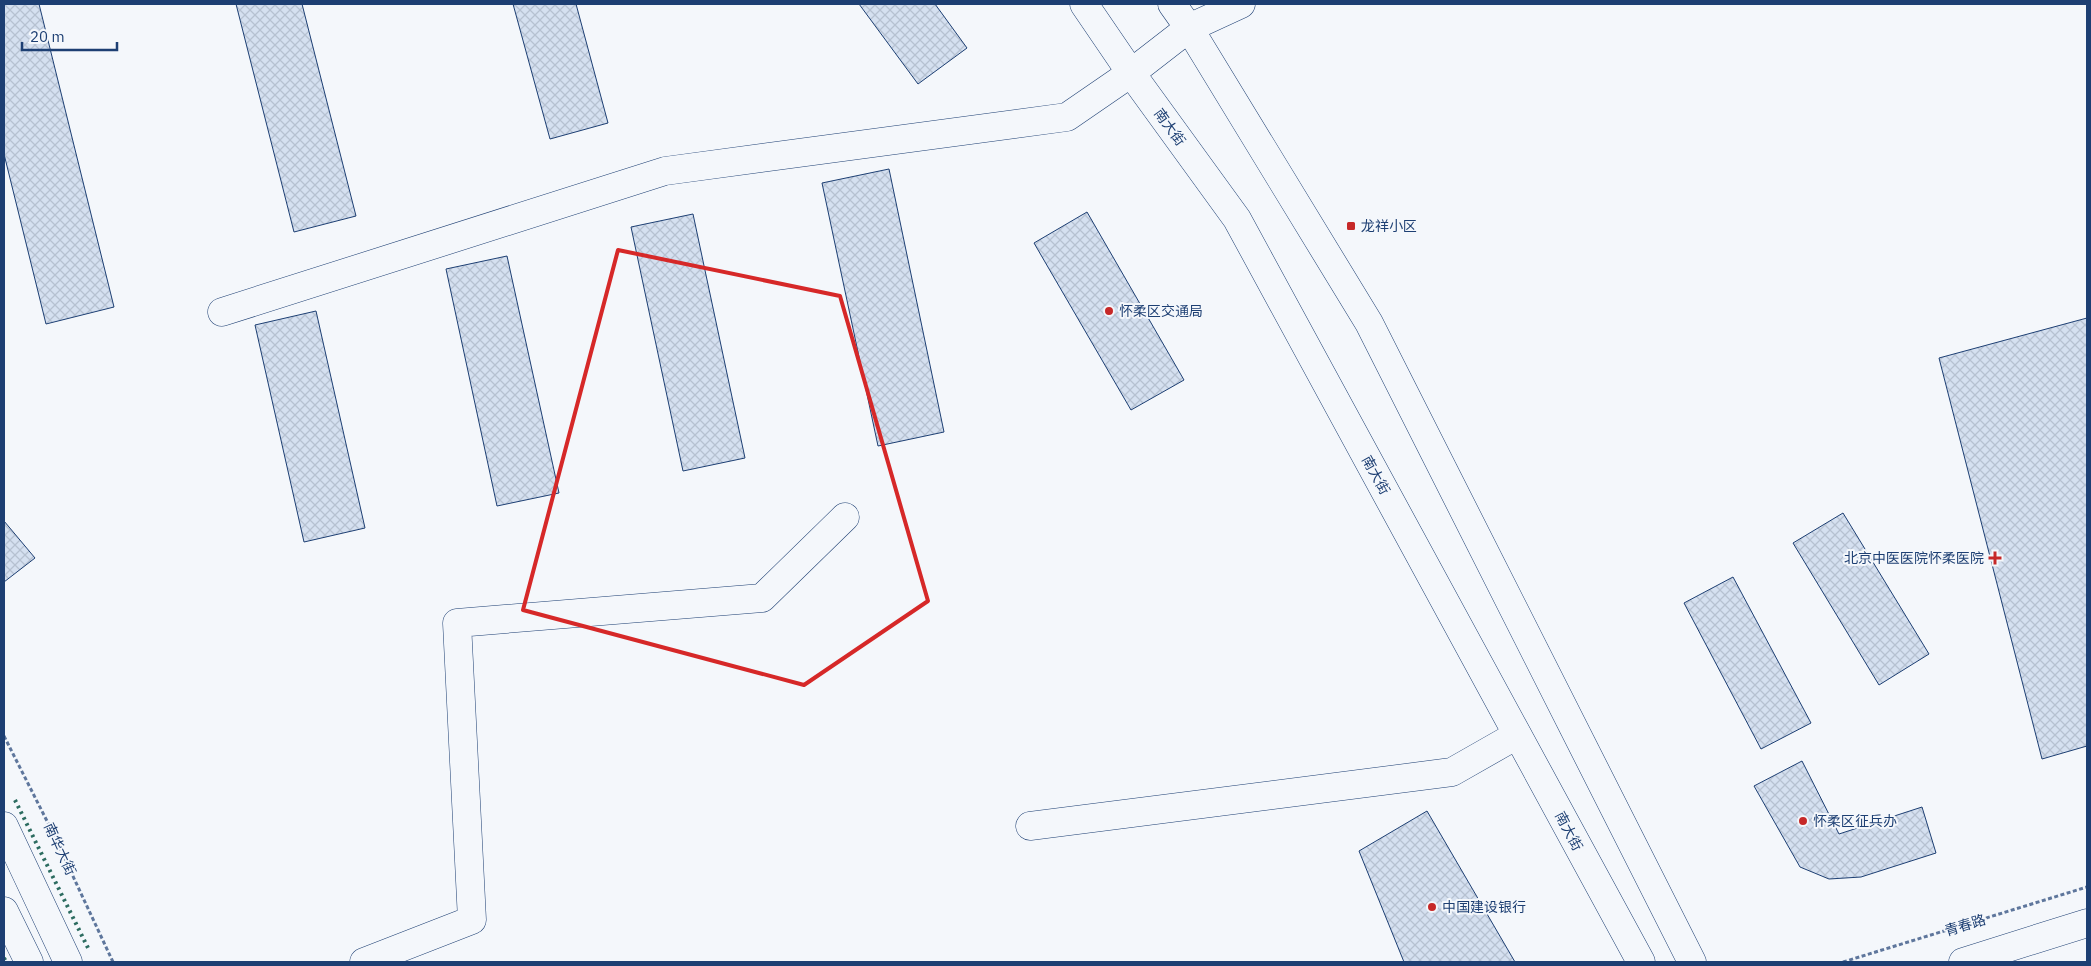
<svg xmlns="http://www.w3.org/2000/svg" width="2091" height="966" viewBox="0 0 2091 966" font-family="'IBM Plex Sans','Noto Sans SC',sans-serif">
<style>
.building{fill:url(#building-cross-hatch);stroke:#1d3f73}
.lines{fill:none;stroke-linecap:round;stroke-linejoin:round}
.minor-casing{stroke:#1d3f73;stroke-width:29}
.secondary-casing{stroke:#1d3f73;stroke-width:29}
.path{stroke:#5e769c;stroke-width:3;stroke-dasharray:4 2.5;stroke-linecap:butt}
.minor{stroke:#f4f7fb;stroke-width:28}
.secondary{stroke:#f4f7fb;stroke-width:28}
.hedge{stroke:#2c6c60;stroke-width:4;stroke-dasharray:2.5 4;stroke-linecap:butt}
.marked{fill:none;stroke:#d62828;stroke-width:4;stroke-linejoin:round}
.poi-dot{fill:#c62828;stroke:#f4f7fb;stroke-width:2}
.labels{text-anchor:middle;stroke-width:4;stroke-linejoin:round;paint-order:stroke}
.street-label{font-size:14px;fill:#1d3f73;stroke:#f4f7fb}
.poi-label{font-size:14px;fill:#1d3f73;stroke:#f4f7fb;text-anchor:start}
</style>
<defs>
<pattern id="building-cross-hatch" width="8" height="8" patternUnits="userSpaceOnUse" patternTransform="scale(1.25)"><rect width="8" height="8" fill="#d5e0f0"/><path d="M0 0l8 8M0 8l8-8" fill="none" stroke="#b6c1d1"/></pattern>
</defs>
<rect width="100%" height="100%" fill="#f4f7fb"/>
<!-- building -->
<path class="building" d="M4,4H39L114,307L46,324L4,154Z
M236,4H302L356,216L294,232Z
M513,4H576L608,123L550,139Z
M859,4H935L967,48L918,84Z
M889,169L944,432L878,446L822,183Z
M1087,212L1184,380L1131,410L1034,243Z
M693,214L745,458L683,471L631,227Z
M507,256L559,493L497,506L446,269Z
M316,311L365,528L304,542L255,325Z
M2087,318V746L2042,759L1939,358Z
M1843,513L1929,654L1879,685L1793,543Z
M4,521L35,558L4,582Z
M1733,577L1811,723L1761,749L1684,603Z
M1802,761L1839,834L1922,807L1936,853L1861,877L1829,879L1800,867L1754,786Z
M1427,811L1515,962H1404L1359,851Z"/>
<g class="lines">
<defs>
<path id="minor" d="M222,312L665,171L1067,117L1131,73L1189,28L1241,4
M1030,826L1452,772L1517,735
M364,962L472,920L457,623L762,598L845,517"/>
<path id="secondary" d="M1084,4L1131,73L1237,219L1641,962
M1172,4L1189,28L1369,323L1692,962
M4,826L68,962
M4,911L29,962
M1963,962L2087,923"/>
</defs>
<!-- minor casing -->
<use href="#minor" class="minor-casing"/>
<!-- secondary casing -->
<use href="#secondary" class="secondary-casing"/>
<!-- path -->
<path class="path" d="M4,736L50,827L113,962
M1843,962L2087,887"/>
<!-- minor -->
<use href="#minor" class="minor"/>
<!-- secondary -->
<use href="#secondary" class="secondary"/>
<!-- hedge -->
<path class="hedge" d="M15,800L88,948
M4,958L6,962"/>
</g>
<!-- marked area -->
<path class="marked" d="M618,250L840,296L928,601L804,685L523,610Z"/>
<!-- markers -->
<g class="poi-dot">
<rect x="1346" y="221" width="10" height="10" rx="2.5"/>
<circle cx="1109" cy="311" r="5"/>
<path d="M1992.5 550.5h5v5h5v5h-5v5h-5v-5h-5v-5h5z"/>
<circle cx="1803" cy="821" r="5"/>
<circle cx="1432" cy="907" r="5"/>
</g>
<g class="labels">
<!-- street labels -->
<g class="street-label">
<text transform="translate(1170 127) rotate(54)" y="5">南大街</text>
<text transform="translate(1376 475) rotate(61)" y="5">南大街</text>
<text transform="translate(1569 831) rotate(62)" y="5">南大街</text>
<text transform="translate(60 849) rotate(65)" y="5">南华大街</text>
<text transform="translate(1965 925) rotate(-17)" y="5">青春路</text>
</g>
<!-- poi labels -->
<g class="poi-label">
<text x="1361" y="231">龙祥小区</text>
<text x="1119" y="316">怀柔区交通局</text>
<text x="1984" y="563" text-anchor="end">北京中医医院怀柔医院</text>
<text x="1813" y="826">怀柔区征兵办</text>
<text x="1442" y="912">中国建设银行</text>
</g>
</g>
<!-- border -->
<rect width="2091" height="966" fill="none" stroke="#1d3f73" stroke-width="10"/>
<!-- scale -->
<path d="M22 42v8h95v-8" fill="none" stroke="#1d3f73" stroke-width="2.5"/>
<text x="30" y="42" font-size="15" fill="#1d3f73" stroke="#f4f7fb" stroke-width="4" paint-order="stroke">20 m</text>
</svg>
